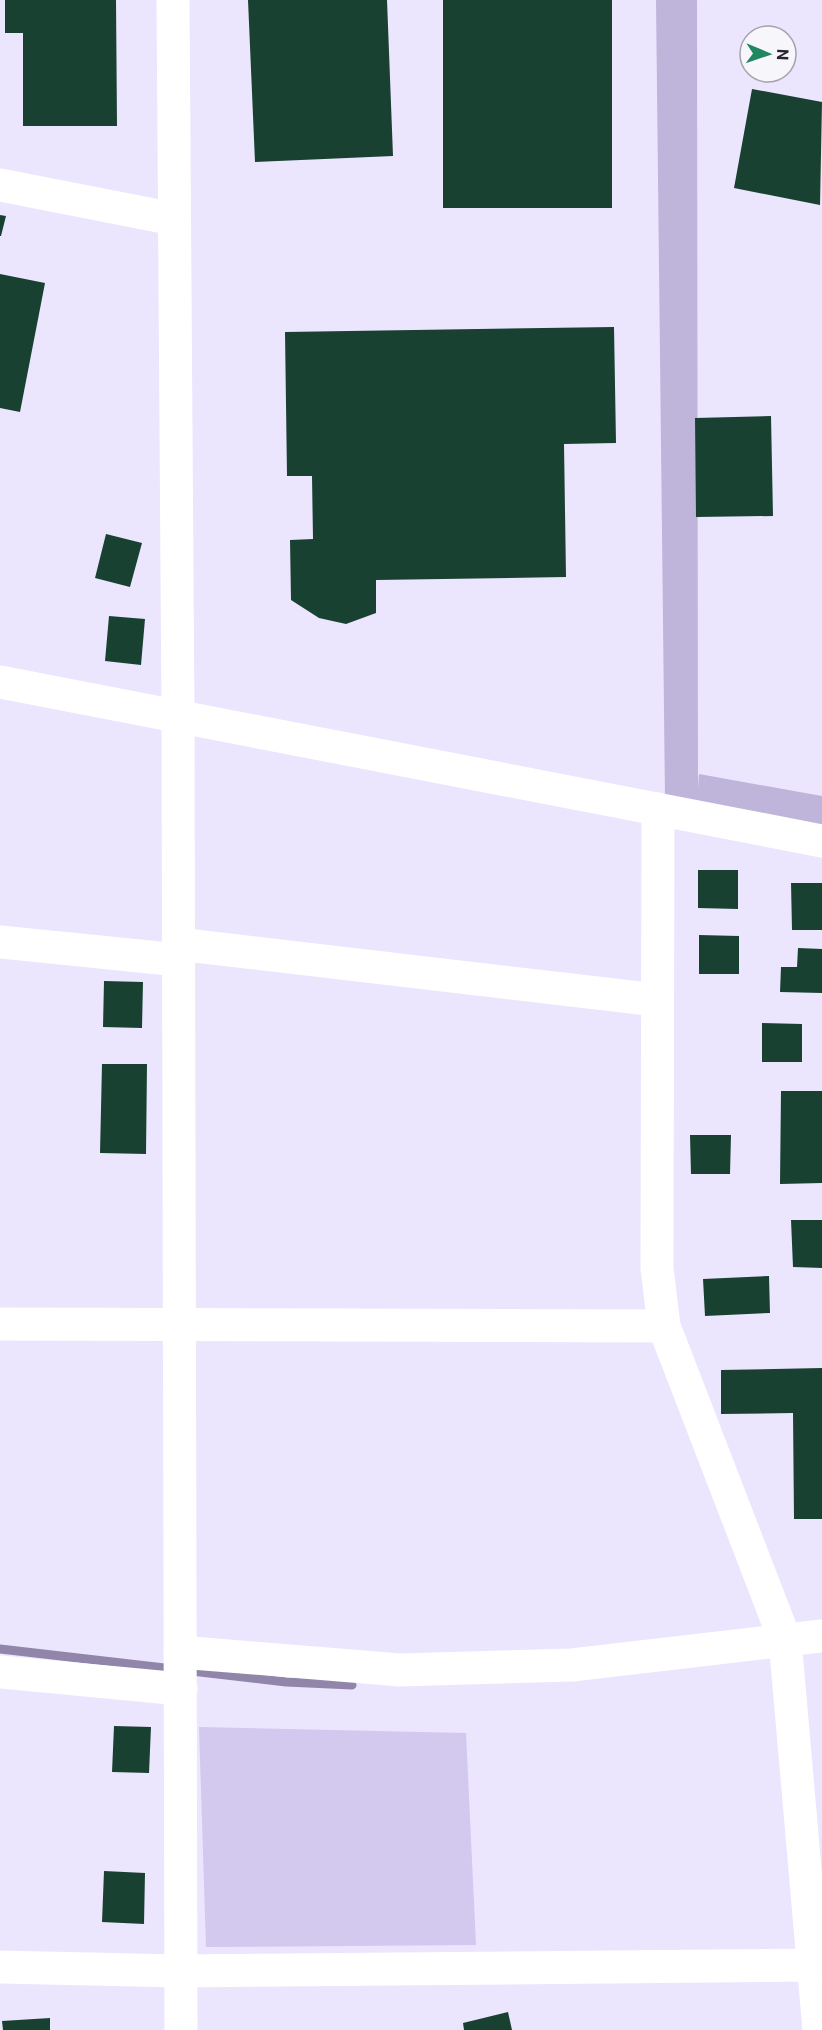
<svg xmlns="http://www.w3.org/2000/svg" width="822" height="2030" viewBox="0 0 822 2030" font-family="Roboto,sans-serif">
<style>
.green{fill:#d3c8ee}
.forest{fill:#bfb4da}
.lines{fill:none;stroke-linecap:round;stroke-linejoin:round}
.stream{stroke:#9186aa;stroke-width:9}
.building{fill:#194131}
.street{stroke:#fff;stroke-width:33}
.secondary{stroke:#fff;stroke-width:33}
</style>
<rect width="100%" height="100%" fill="#ece5fe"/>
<!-- green -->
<path class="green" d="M199,1727L466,1733L476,1945L206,1947Z"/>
<!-- forest -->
<path class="forest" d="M656,0H697L698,789L699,774L822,796V835L665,799Z"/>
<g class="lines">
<!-- stream -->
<path class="stream" d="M0,1649L286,1682L352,1685"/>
</g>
<!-- building -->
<path class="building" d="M5,0H116L117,126H23V33H5Z
M248,0H387L393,156L255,162Z
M443,0H612V208H443Z
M752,89L822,102L820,205L734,188Z
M0,215L6,216L1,236H0Z
M0,274L45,283L20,412L0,408Z
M614,327L616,443L564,444L566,577L376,580V613L346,624L319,618L291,600L290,540L313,539L312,476H287L285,332Z
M771,416L773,516L696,517L695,418Z
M106,534L142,543L130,587L95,578Z
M109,616L145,619L141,665L105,661Z
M698,870H738V909L698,908Z
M791,883H822V930H792Z
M699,935L739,936V974H699Z
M798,948L822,949V993L780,992L781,967H797Z
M104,981L143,982L142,1028L103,1027Z
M762,1023L802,1024V1062H762Z
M102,1064H147L146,1154L100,1153Z
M781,1091H822V1183L780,1184Z
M690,1135H731L730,1174H691Z
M791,1220H822V1268L793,1267Z
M769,1276L770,1313L705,1316L703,1279Z
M822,1368V1519H794L793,1413L721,1414V1370Z
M114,1726L151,1727L149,1773L112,1772Z
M104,1871L145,1873L144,1924L102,1922Z
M508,2012L512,2030H464L463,2023Z
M50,2018V2030H3L2,2021Z"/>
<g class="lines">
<!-- street -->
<path class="street" d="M0,185L174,219
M658,809L657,1268L664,1326L785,1640L819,2030
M0,942L179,960
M178,944L657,1000
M0,1324L664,1326
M180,1652L400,1670L572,1665L822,1636
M0,1672L181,1689
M0,1967L181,1971L814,1965"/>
<!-- secondary -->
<path class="secondary" d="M173,0L178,715L181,2030
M0,682L822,841"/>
</g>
<!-- north arrow -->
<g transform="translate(768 54) rotate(92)"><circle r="28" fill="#f7f6fb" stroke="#a5a3aa" stroke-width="1.5"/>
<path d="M0-4.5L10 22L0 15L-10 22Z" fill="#208762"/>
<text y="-9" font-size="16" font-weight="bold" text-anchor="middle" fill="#292630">N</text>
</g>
</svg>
